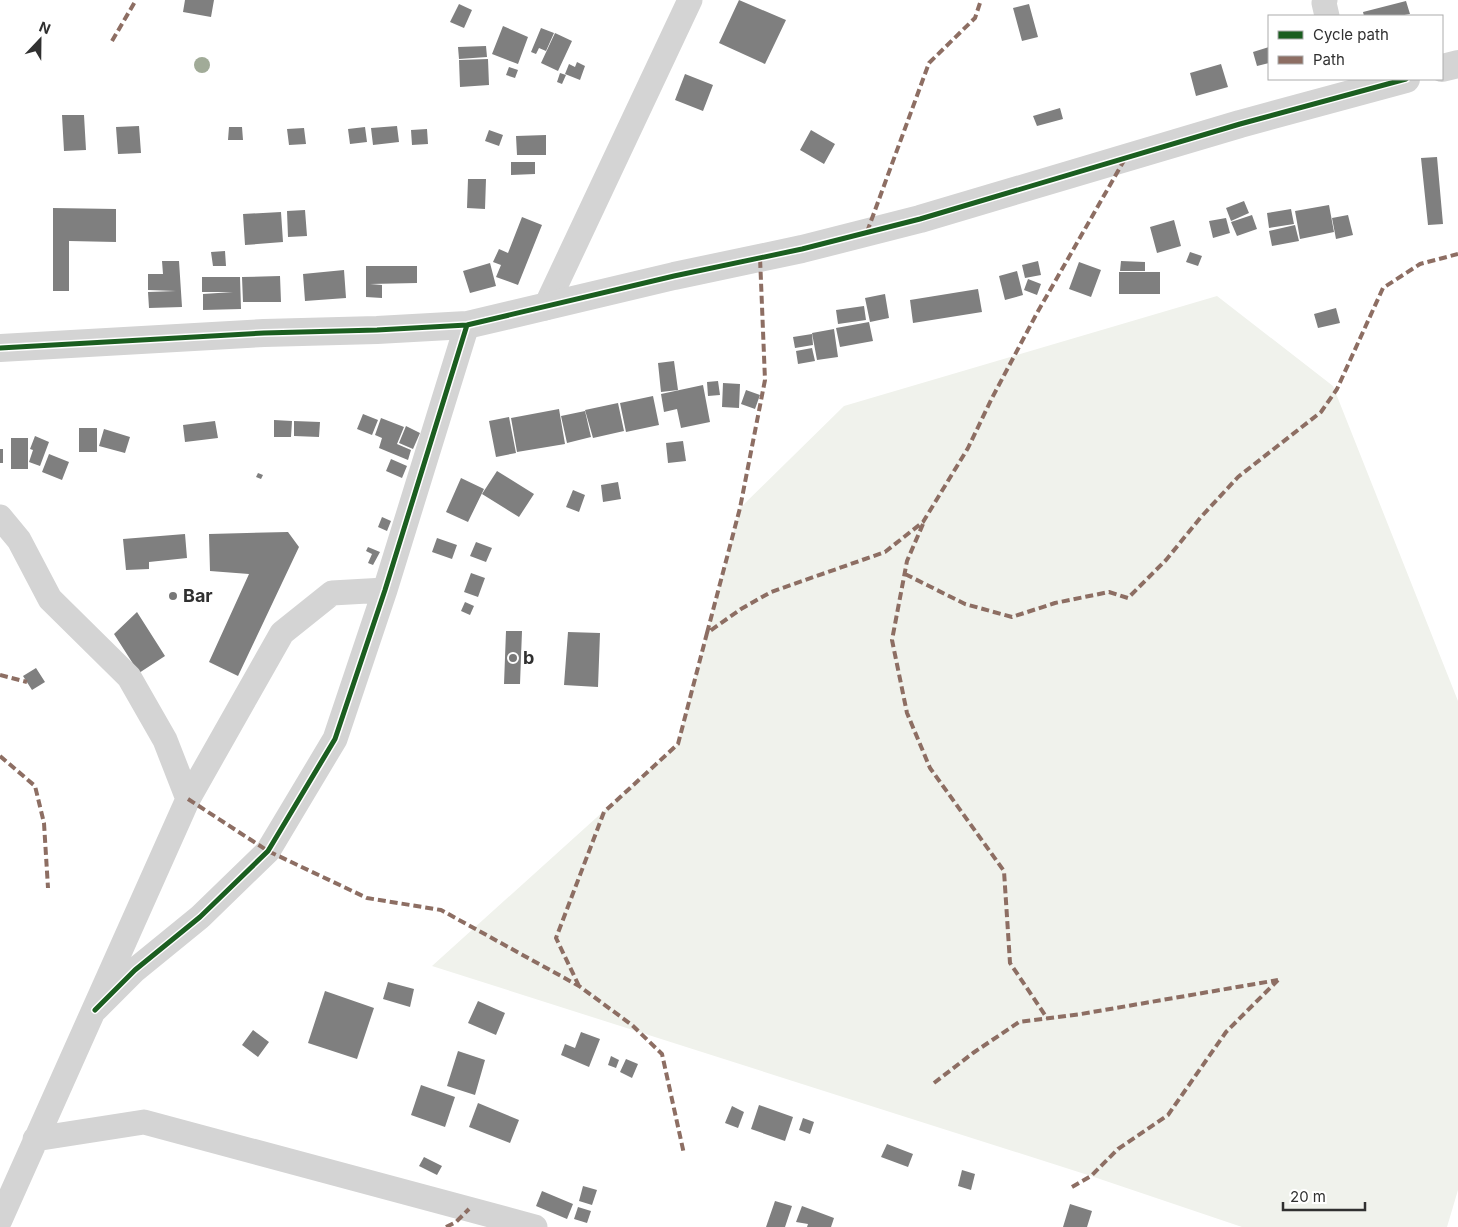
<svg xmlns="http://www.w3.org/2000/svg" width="1458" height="1227" viewBox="0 0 1458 1227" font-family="Inter,sans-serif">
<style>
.green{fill:#f0f2ec}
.building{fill:#7f7f7f}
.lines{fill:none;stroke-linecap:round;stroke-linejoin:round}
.minor{stroke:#d4d4d4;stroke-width:25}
.tertiary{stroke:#d4d4d4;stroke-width:28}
.quiet{stroke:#8d6e63;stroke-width:4;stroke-dasharray:8 4;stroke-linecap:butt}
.cycleway-casing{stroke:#fff;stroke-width:8}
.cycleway{stroke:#1b5e20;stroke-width:5}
.tree{fill:#a1ab98}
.poi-dot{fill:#787878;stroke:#fff;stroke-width:2}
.labels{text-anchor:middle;stroke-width:5;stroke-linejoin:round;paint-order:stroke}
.poi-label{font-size:18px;font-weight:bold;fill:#303030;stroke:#fff;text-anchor:start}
</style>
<rect width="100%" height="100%" fill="#fff"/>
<!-- green -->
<path class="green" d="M1217,296L1333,386L1458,701V1190L1447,1227H1242L1091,1176L432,966L678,744L740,508L844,406Z"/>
<!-- building -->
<path class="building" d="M185,0H214L211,17L183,12Z
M739,0L786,20L765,64L719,43Z
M1406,1L1410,14L1399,16H1364L1363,12Z
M459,4L472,10L464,28L450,22Z
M1029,4L1038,37L1022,41L1013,8Z
M503,26L528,37L518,64L492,54Z
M541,28L554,33L546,51L539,48L536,54L531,52Z
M555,33L572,41L558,71L541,63Z
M486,46L487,57L459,59L458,47Z
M1269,47V63L1257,66L1253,52Z
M488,59L489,85L460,87L459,60Z
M577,62L585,66L580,80L565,74L569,64L575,67Z
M1221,64L1228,87L1196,96L1190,73Z
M509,67L518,70L515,78L506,75Z
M560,73L566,75L562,84L557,82Z
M685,74L713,85L703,111L675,100Z
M1060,108L1063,119L1037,126L1033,116Z
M62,115H84L86,150L64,151Z
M139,126L141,153L118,154L116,127Z
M397,126L399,142L373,145L371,128Z
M229,127H242L243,140H228Z
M365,127L367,142L350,144L348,129Z
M304,128L306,144L289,145L287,129Z
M427,129L428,144L412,145L411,130Z
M489,130L503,135L499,146L485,141Z
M811,130L835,144L824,164L800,150Z
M546,135V155H517L516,136Z
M1437,157L1443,224L1428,225L1421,158Z
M511,162H535V174L511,175Z
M468,179H486L485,209L467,208Z
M1244,201L1249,213L1231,221L1226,208Z
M1329,205L1334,232L1300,239L1295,211Z
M53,208L116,209V242L69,241V291H53Z
M1291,209L1294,224L1269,228L1267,213Z
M305,210L307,236L288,237L287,211Z
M281,212L283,242L245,245L243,214Z
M1252,215L1257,229L1237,236L1231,222Z
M1348,215L1353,235L1336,239L1332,218Z
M522,217L542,225L518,285L496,277L501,265L493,262L499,249L508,253Z
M1226,218L1230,233L1213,238L1209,221Z
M1174,220L1181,246L1157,253L1150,227Z
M1295,225L1299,241L1272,246L1269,231Z
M225,251L226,266H213L211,252Z
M1190,252L1202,256L1198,266L1186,262Z
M162,261H179L182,307L149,308L148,292L176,291L148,290V274H163Z
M1038,261L1041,275L1025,278L1022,265Z
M1121,261L1145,262V271H1120Z
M1079,262L1101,270L1091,297L1069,289Z
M490,263L496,286L470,293L463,271Z
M366,266H417V283L370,284L382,285V298L366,297Z
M344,270L346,298L305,301L303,274Z
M1017,271L1023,295L1005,300L999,276Z
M1119,272H1160V294H1119Z
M280,276L281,302H243L242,277Z
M202,277H240L241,309L203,310V294L233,292H202Z
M1028,279L1041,284L1037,295L1024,290Z
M978,289L982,312L913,323L910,300Z
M885,294L889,318L870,322L865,298Z
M864,306L866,320L838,324L836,310Z
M1336,308L1340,323L1318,328L1314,314Z
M869,322L873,341L840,347L836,328Z
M834,329L838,357L817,360L812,333Z
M812,334L813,345L795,348L793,337Z
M812,348L815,361L798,364L796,351Z
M674,361L678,390L661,392L658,363Z
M718,381L720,395L708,396L707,382Z
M723,383L740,384L739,408L722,407Z
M703,385L710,422L681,428L677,409L664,412L661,394Z
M746,390L760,395L755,409L741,404Z
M653,396L659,425L626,432L620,403Z
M618,403L624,431L593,438L585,410Z
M559,409L565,444L517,452L511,418Z
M585,411L591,437L567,443L561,416Z
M363,414L378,420L372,435L357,429Z
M509,417L516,453L496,457L489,421Z
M381,418L404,427L397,444L411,450L408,460L379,448L382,438L375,435Z
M274,420L292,421L291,437H274Z
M215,421L218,438L185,442L183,425Z
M294,421L320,422L319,437L294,436Z
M406,426L420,433L413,449L399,443Z
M79,428H97V452H79Z
M104,429L130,437L125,453L99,446Z
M35,436L49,442L40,466L29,462L33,450L30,449Z
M11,438H28V469H11Z
M683,441L686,461L668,463L666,443Z
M0,449H3V463H0Z
M49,454L69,462L62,480L42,472Z
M391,459L407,466L402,478L386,471Z
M497,471L534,494L519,517L482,494Z
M258,473L263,475L261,479L256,477Z
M461,478L484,489L468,522L446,512Z
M618,482L621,499L603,502L601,485Z
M573,490L585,495L579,512L566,507Z
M382,517L391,521L387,531L378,527Z
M288,532L299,547L238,676L209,662L249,574L210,571L209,534Z
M185,534L187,558L149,562V569L126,570L123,539Z
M437,538L457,545L452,559L432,552Z
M476,542L492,548L486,562L470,556Z
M368,547L380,552L373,565L368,563L372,554L366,551Z
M471,573L485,578L478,597L464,592Z
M465,602L474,606L470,615L461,611Z
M137,612L165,656L139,673L114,634Z
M506,631H522L520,684H504Z
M568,632L600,633L598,687L564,685Z
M36,668L45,682L32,690L23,676Z
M388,982L414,989L410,1007L383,999Z
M325,991L374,1008L357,1059L308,1043Z
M478,1001L505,1013L496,1035L468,1023Z
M253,1030L269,1042L258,1057L242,1045Z
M581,1032L600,1039L589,1067L561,1055L565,1044L575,1048Z
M458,1051L485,1060L475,1095L447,1086Z
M611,1056L619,1060L616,1068L608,1065Z
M626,1059L638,1064L632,1078L620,1072Z
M421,1085L455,1097L445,1127L411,1115Z
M478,1103L519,1120L510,1143L469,1127Z
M759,1105L793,1117L785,1141L751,1129Z
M732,1106L744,1112L738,1128L725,1123Z
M803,1118L814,1122L810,1134L799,1130Z
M887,1144L913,1154L908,1167L881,1157Z
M424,1157L442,1166L437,1175L419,1166Z
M962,1170L975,1174L971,1190L958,1186Z
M583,1186L597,1190L592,1205L579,1201Z
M542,1191L573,1204L567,1219L536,1206Z
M775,1201L792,1206L785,1227H766Z
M1070,1204L1092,1211L1087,1227H1063Z
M802,1206L834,1218L831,1227H807L808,1224L796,1222Z
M578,1207L591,1211L587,1223L574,1219Z"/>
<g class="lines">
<!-- minor -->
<path class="minor" d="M1325,0L1324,3L1327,16
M545,308L690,0
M0,517L19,540L50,599L129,677L165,740L188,799
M95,1010L135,970L200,917L268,851L335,739L385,590L467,325
M35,1139L144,1122L535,1227
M0,1220L188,799L282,633L332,593L385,590"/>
<!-- tertiary -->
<path class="tertiary" d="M1442,68L1458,64
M0,348L264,333L377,330L467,325L674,276L802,249L920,219L1240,124L1406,79"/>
<!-- quiet -->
<path class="quiet" d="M112,41L136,0
M867,232L929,63L975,18L981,0
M923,524L907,561L892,640L907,713L930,768L1004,871L1010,963L1047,1018
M905,574L965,604L1012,617L1055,603L1109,592L1128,598L1166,560L1201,517L1238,477L1321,412L1337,389L1383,288L1420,264L1458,254
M707,633L740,508L765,380L760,257
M0,675L27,682
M0,756L35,786L44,823L48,888
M188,799L268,851L367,898L441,910L579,986L632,1025L662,1054L684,1154
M579,986L556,938L604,812L678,744L707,633L741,609L771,592L885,552L923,522L968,448L992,398L1037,313L1126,157
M934,1083L973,1053L1019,1022L1081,1014L1278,980
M1072,1187L1091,1176L1118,1149L1168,1115L1226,1032L1278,980
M446,1227L456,1222L469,1209"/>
<defs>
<path id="cycleway" d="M0,348L264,333L377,330L467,325L674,276L802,249L920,219L1240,124L1406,79
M95,1010L135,970L200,917L268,851L335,739L385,590L467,325"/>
</defs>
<!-- cycleway casing -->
<use href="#cycleway" class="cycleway-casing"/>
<!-- cycleway -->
<use href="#cycleway" class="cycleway"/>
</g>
<!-- trees -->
<circle class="tree" cx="202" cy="65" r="8"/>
<!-- markers -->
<g class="poi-dot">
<circle cx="173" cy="596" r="5"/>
<circle cx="513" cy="658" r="5"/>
</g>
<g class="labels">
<!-- poi labels -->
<g class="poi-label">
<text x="183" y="602">Bar</text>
<text x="523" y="664">b</text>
</g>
</g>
<!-- legend -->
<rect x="1268" y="15" width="175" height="65" fill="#ffffff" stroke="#acacac"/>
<rect x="1278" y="31" width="25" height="8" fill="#1b5e20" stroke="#acacac"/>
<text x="1313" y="40" font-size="15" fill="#303030">Cycle path</text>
<rect x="1278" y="56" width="25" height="8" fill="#8d6e63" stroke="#acacac"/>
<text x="1313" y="65" font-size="15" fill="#303030">Path</text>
<!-- north arrow -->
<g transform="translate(40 40) rotate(22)" stroke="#ffffff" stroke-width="4" paint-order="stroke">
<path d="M0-4L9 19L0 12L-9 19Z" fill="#303030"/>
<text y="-8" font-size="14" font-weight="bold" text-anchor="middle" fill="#303030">N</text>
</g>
<!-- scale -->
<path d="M1283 1202v8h82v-8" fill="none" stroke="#303030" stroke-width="2.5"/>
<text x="1290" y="1202" font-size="15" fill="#303030" stroke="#ffffff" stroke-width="4" paint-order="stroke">20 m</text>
</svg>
